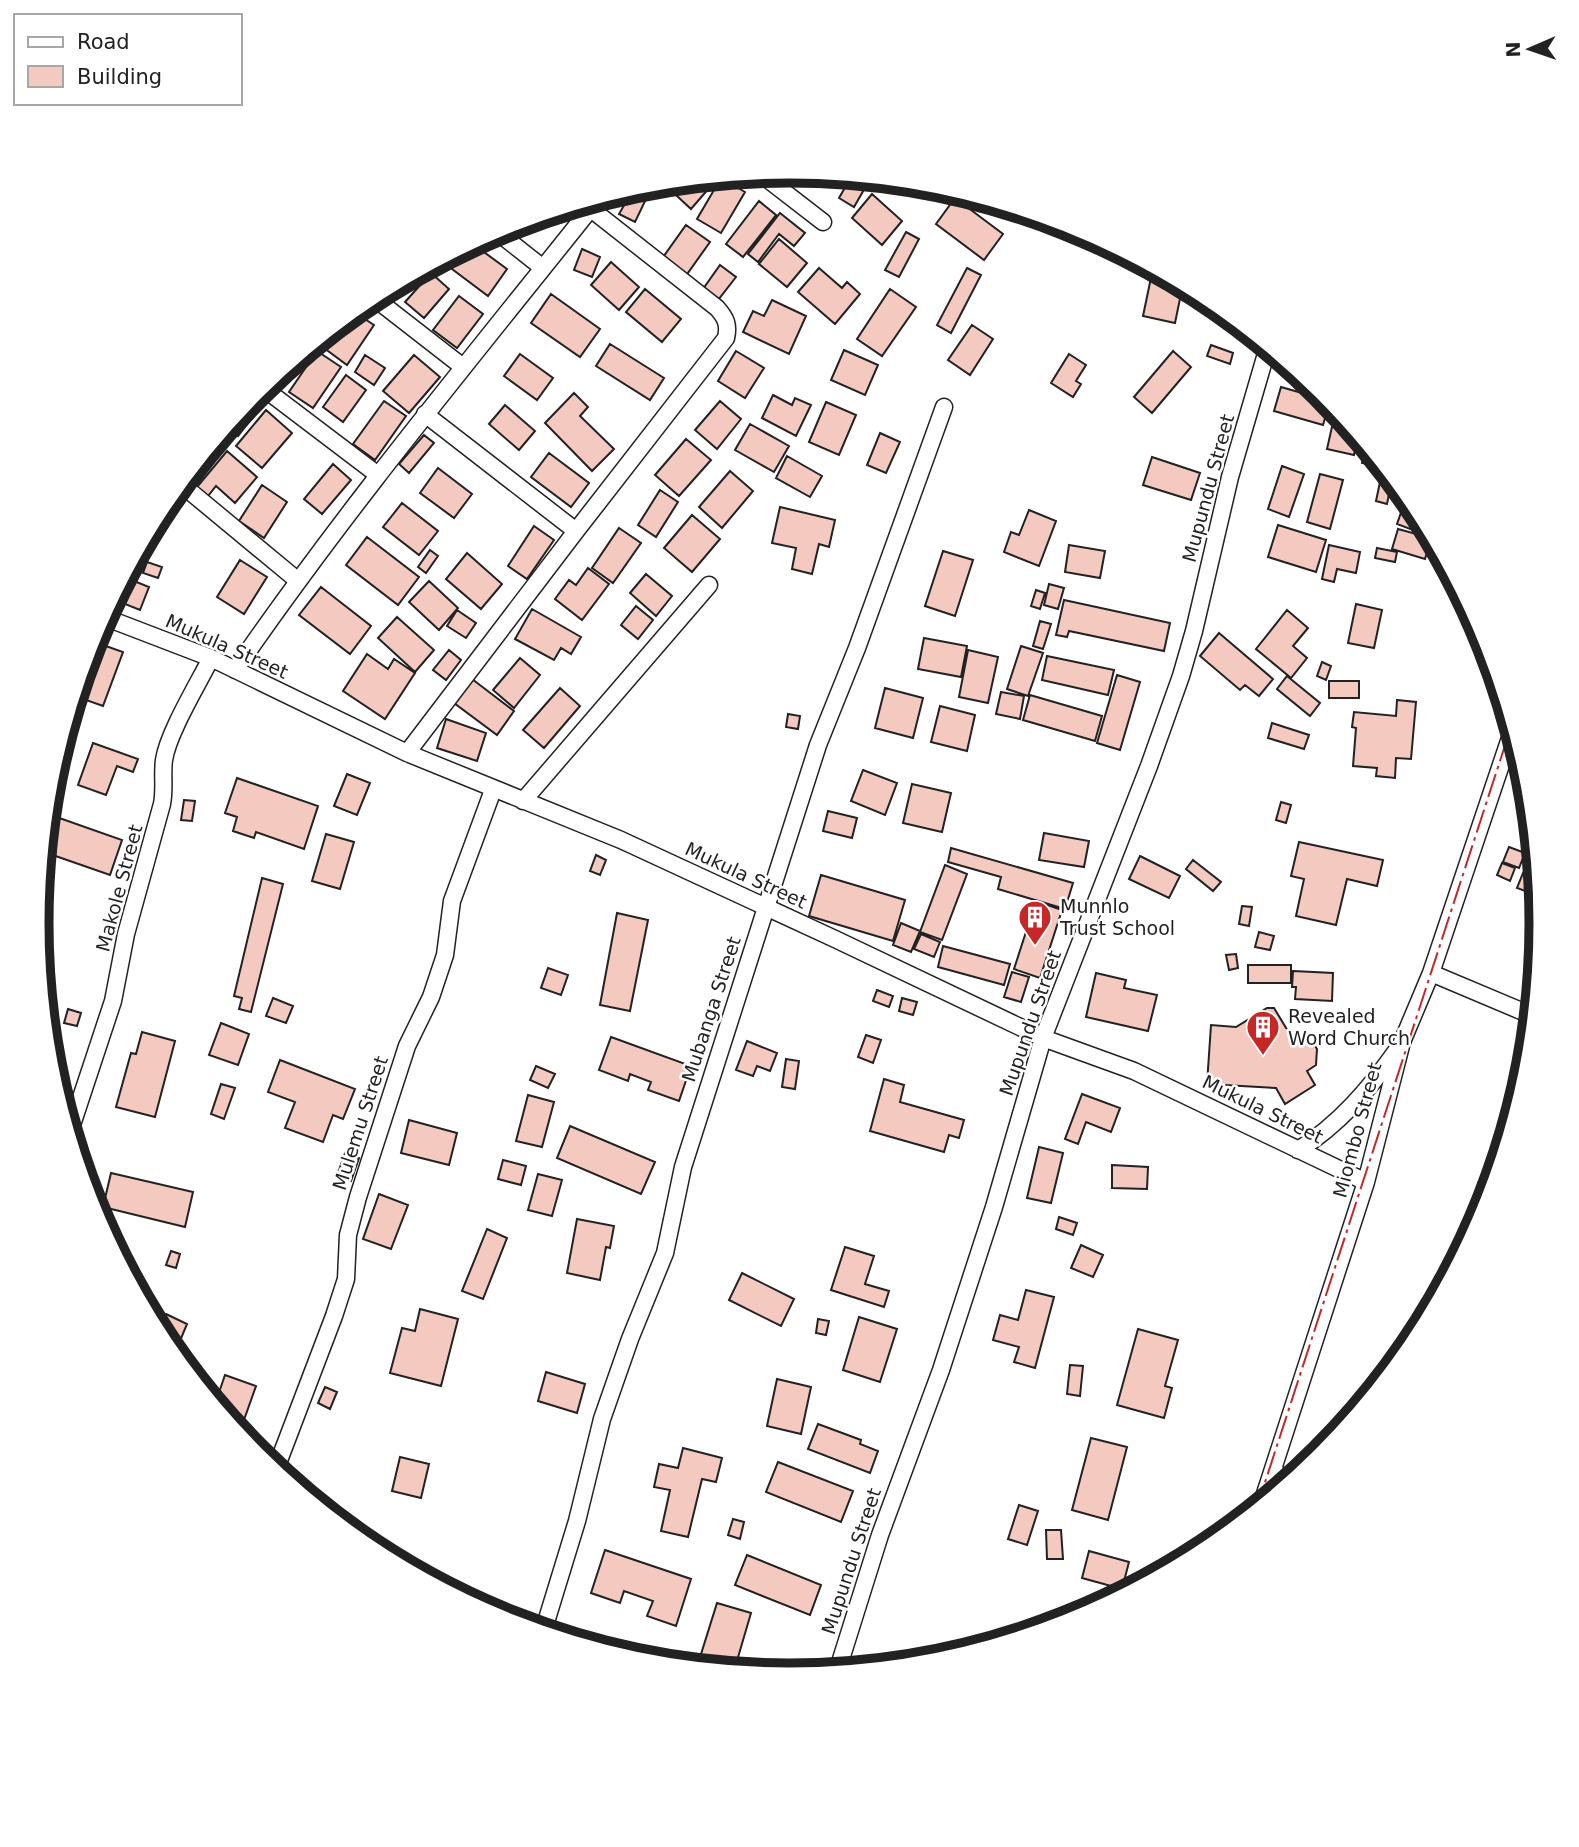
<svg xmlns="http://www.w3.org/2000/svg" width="1579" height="1847" viewBox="0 0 1579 1847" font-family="'DejaVu Sans',sans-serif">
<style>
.building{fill:#f3c9c0;stroke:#222;stroke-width:2}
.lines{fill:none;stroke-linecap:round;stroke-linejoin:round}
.minor-casing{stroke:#222;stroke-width:19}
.minor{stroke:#fff;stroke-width:16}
.power{stroke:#c62828;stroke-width:2;stroke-dasharray:24 5 3.5 5;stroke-linecap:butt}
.labels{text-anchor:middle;stroke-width:5;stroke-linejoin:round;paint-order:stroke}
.street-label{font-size:19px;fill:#222;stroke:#fff}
.poi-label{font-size:19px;fill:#222;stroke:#fff;text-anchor:start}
.rim{fill:none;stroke:#222;stroke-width:9}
</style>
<rect width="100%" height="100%" fill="#fff"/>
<!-- building -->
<path class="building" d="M851,177L870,179L854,207L839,198Z
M721,178L745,192L721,233L697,219Z
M701,179L710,187L691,209L663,183Z
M634,188L648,195L635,222L619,214Z
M872,194L902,221L882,245L852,218Z
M955,198L1003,234L984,260L936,224Z
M759,201L776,215L743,257L726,244Z
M780,213L805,233L794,246L779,234L758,262L748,254Z
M686,225L710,242L685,277L661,260Z
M906,232L919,239L899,277L885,270Z
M779,239L807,263L787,287L759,264Z
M473,244L507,269L488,296L444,263L448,256Z
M582,249L600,257L592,277L574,270Z
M611,262L639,287L619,310L591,285Z
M720,265L736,277L718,300L703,289Z
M819,268L842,288L847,282L860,294L835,324L798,292Z
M967,268L981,275L951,333L937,325Z
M1153,268L1183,284L1175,323L1143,316Z
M431,273L449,289L424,318L405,302Z
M413,276L390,300L381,292Z
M645,289L681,319L662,342L626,312Z
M890,289L916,307L882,356L857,339Z
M551,294L600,329L580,357L531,323Z
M459,296L483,314L457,348L433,330Z
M772,300L806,316L789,354L743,332L753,311L764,316Z
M354,312L374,325L347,365L324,348L341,322Z
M972,325L993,339L970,375L948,360Z
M610,344L664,378L650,400L596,366Z
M1211,345L1233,353L1230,364L1207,356Z
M844,350L878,365L865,395L831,380Z
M317,351L341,367L313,408L289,392Z
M736,351L764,368L745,398L718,381Z
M1173,351L1191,367L1152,413L1134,397Z
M520,354L553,378L537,400L504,376Z
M1069,354L1086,365L1076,381L1081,384L1073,397L1051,383Z
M365,355L385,368L374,385L355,372Z
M414,355L440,377L409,413L383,391Z
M346,375L366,390L343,422L323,407Z
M1281,387L1330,401L1323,425L1274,411Z
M574,393L588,407L580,416L614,449L592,471L545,423Z
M773,395L792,405L795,398L811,405L796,436L762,418Z
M384,401L406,416L375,460L353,444Z
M720,401L741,419L717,449L695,430Z
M248,402L258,410L238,436L227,428Z
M826,402L856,415L839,455L809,442Z
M505,405L535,431L519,450L489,424Z
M1336,409L1358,436L1354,455L1327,449Z
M266,410L292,433L262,468L236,446Z
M750,424L789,446L774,472L735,450Z
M880,433L900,442L886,473L867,465Z
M424,435L434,443L409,473L399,464Z
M686,439L711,460L679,496L655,475Z
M217,440L222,445L201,469L197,465Z
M1365,444L1384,467L1362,463Z
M227,451L257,477L235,503L216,486L208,496L197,487Z
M549,453L589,483L571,507L531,477Z
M787,456L822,476L810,497L776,478Z
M1152,457L1200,473L1191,500L1143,485Z
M333,464L351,480L322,514L304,499Z
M1282,466L1304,474L1289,517L1268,509Z
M438,468L472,494L454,518L420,493Z
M730,471L753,491L722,528L699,507Z
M1320,474L1343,480L1330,529L1307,522Z
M1380,482L1391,484L1387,504L1376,501Z
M262,485L287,502L264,538L239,521Z
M660,490L678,502L656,537L638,525Z
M402,503L438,531L419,555L383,527Z
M1404,504L1417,509L1428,530L1426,535L1397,524Z
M780,507L835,520L829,547L819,544L812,574L792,569L796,548L772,543Z
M1029,510L1056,521L1039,566L1004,552L1011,532L1019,535Z
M692,515L720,539L692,572L664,548Z
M1278,525L1326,540L1316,572L1268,557Z
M534,526L554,540L527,579L508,566Z
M619,528L641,543L613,583L592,568Z
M1398,529L1431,538L1425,559L1392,549Z
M367,537L419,577L398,605L346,565Z
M1069,545L1105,551L1100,578L1065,572Z
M1329,545L1360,552L1356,573L1337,569L1334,582L1322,579Z
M1377,548L1397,552L1395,562L1375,558Z
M430,550L438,556L426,573L418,567Z
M943,551L973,560L955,616L925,606Z
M138,553L146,556L140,570L131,566Z
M467,553L502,584L481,609L446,579Z
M240,560L267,577L244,614L217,597Z
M147,562L162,567L158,578L143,573Z
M588,568L609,584L582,620L555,599L569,580L576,585Z
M646,574L672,596L656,616L630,593Z
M126,576L132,578L123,604L113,601Z
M134,581L149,587L140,610L125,604Z
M429,581L458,608L439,630L409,602Z
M1049,584L1064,588L1058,609L1044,605Z
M321,587L371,626L350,654L299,615Z
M1036,590L1045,593L1040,609L1031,606Z
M1064,600L1170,623L1164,651L1069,631L1067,637L1056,635Z
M1356,604L1382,610L1374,648L1348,643Z
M636,606L653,620L638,639L621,625Z
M532,609L581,637L571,654L561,648L554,660L515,639Z
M457,610L476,623L466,638L447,626Z
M1287,610L1308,628L1293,646L1307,658L1291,678L1256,649Z
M397,617L434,650L415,672L378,638Z
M1040,621L1051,624L1043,649L1033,646Z
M1219,633L1273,679L1259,696L1245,685L1240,690L1200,656Z
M924,638L967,646L961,677L918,669Z
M103,645L123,652L103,706L83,699Z
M1021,646L1043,653L1028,696L1007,689Z
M449,650L461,660L446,680L433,670Z
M968,650L998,657L988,703L959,697Z
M367,654L388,669L394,659L415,673L385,719L343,691Z
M1047,656L1114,670L1108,695L1042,680Z
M520,658L540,675L514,708L493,690Z
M1322,662L1331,666L1326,680L1317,676Z
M1117,675L1140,682L1120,750L1097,743Z
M1287,676L1320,703L1310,716L1277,689Z
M472,679L514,711L497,735L454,703Z
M1329,681H1359V698H1329Z
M560,688L580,706L544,748L523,730Z
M885,688L923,698L913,738L875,728Z
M1001,692L1024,696L1020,719L996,714Z
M1030,695L1102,716L1095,741L1023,720Z
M1397,700L1416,702L1411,759L1396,758L1395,778L1376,776L1377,768L1353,766L1356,728L1352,727L1354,712L1396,716Z
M940,706L975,715L967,751L931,742Z
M788,714L800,716L798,729L786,727Z
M446,719L486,733L477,761L437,748Z
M1272,723L1309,735L1304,749L1268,738Z
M93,743L138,759L133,772L117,766L106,795L78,785Z
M863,770L897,783L885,815L851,801Z
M347,774L370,783L357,815L334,806Z
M237,778L318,806L304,849L256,832L254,838L233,831L237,817L225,813Z
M912,784L951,793L942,832L903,823Z
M184,800L195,801L192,821L181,820Z
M1281,802L1291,805L1286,823L1276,820Z
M828,811L857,818L852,838L823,831Z
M48,814L122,840L110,875L44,852Z
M1044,833L1089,841L1084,867L1039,860Z
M326,834L354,842L340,889L312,881Z
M1299,842L1383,860L1377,886L1347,879L1336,925L1296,916L1304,879L1291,876Z
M1509,847L1525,853L1519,868L1503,862Z
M951,848L1073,883L1065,909L998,889L1001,877L948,862Z
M596,855L606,860L600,875L590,871Z
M1140,856L1180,876L1169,898L1129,879Z
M1193,860L1221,882L1213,891L1186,869Z
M1502,863L1515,868L1510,881L1497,875Z
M945,865L967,874L942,940L920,932Z
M1523,873L1538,879L1539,896L1517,888Z
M821,875L905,900L893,941L809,916Z
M262,878L283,884L251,1012L239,1009L242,998L234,996Z
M1036,901L1062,910L1040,978L1014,969Z
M1242,906L1252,907L1249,926L1239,924Z
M617,913L648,920L630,1011L600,1005Z
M901,923L920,931L911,952L893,945Z
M1259,932L1274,936L1270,950L1255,947Z
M921,934L940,942L934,957L914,949Z
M943,946L1010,964L1004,985L938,967Z
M1236,954L1238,968L1229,970L1226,955Z
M1248,965H1291V983H1248Z
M548,968L568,975L561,995L541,988Z
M1293,971L1333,973L1332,1001L1295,999L1296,987H1292Z
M1012,972L1029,977L1021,1002L1004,997Z
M1096,973L1126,980L1124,988L1157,995L1148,1031L1086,1017Z
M877,990L893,996L889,1007L873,1001Z
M273,998L293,1006L286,1023L266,1016Z
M902,998L917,1002L913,1015L899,1011Z
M1267,1008H1274L1294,1041L1313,1043L1317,1049L1316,1065L1307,1071L1315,1085L1285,1104L1276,1088L1207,1084L1211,1025L1236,1027Z
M68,1009L81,1013L77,1026L64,1023Z
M221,1023L249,1034L238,1065L209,1055Z
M142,1032L175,1041L155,1117L116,1107L131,1053L136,1054Z
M866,1035L881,1040L873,1063L858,1057Z
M611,1037L691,1066L679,1101L648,1090L651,1082L630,1074L628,1081L599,1070Z
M747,1041L777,1053L770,1071L757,1066L753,1076L736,1070Z
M786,1059L799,1061L795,1089L782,1087Z
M280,1060L355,1089L343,1119L333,1115L323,1142L285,1128L295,1102L268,1092Z
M536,1066L555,1074L548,1088L530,1080Z
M884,1079L904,1085L900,1102L964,1120L959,1138L949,1135L944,1152L870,1131Z
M221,1084L235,1088L224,1119L211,1114Z
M1082,1094L1120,1108L1111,1132L1086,1122L1078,1144L1065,1139Z
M528,1095L554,1102L542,1147L516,1141Z
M409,1120L457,1133L449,1165L401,1153Z
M570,1126L655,1162L641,1194L557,1158Z
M1039,1147L1063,1153L1051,1203L1027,1198Z
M345,1153L359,1158L351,1181L337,1176Z
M503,1160L526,1166L521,1185L498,1179Z
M1112,1165L1148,1167L1147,1189L1112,1188Z
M111,1173L193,1192L185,1227L103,1207Z
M538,1174L562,1180L552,1216L528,1210Z
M379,1194L408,1205L391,1249L363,1239Z
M1059,1217L1077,1223L1073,1235L1056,1229Z
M577,1219L614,1226L610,1248L606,1247L600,1280L567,1273Z
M487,1229L507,1238L483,1299L462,1291Z
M1081,1245L1103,1255L1093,1277L1071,1268Z
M845,1247L874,1256L865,1284L889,1291L884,1307L831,1290Z
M171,1251L180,1254L176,1268L166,1265Z
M742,1273L794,1299L781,1326L729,1300Z
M1026,1290L1054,1297L1035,1368L1014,1362L1019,1347L993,1340L1000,1315L1018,1320Z
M420,1309L458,1319L441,1386L390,1373L402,1328L415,1331Z
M166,1314L187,1324L180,1341L159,1332Z
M859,1317L897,1329L880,1382L843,1370Z
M818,1319L829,1321L826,1335L816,1333Z
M1138,1329L1178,1340L1165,1386L1172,1388L1164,1418L1117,1405Z
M176,1357L193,1363L189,1373Z
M1070,1365L1083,1366L1080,1396L1067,1394Z
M546,1372L585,1384L577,1413L538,1401Z
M225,1375L256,1386L239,1434L215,1404Z
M777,1379L811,1387L801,1434L767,1426Z
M325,1387L337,1392L330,1409L318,1403Z
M818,1424L861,1440L860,1444L878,1451L870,1473L808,1449Z
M1091,1438L1127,1447L1108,1520L1072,1510Z
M683,1448L722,1458L716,1482L702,1479L688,1537L661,1531L670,1490L654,1487L659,1464L678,1468Z
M400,1457L429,1464L421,1498L392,1491Z
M778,1462L853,1491L841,1522L766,1492Z
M1019,1505L1038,1511L1027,1545L1008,1539Z
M733,1519L744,1522L740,1539L728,1535Z
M1046,1530H1061L1063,1559H1047Z
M605,1550L691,1579L676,1626L647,1616L653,1601L624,1591L620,1603L591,1593Z
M1089,1551L1129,1562L1122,1589L1082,1578Z
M747,1555L821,1585L810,1615L735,1585Z
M418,1565L443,1577L439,1586L415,1573Z
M717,1603L751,1613L734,1671L697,1667Z"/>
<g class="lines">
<defs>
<path id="minor" d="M761,174L823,222
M496,231L543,268
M373,297L463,367
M262,387L378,475
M425,414L576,531
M181,484L297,580
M104,617L211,658L407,753L621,840L835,939L1043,1038L1134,1071L1366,1182
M235,670C348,506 475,354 599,198
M407,753L576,531L726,338C729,325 726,318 717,308L591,209
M523,801L709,585
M1431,973L1533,1016
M70,1131L113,1001L126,934L162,804C165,789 162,774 164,760C168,733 198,684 211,658
M1298,1150C1339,1125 1370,1088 1397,1050
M275,1471L334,1316L346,1279L348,1235L358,1197L407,1046L431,997L445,955L452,901L493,790
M1272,1472L1292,1480
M1261,1506L1366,1182L1402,1042L1431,973L1513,729
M543,1632L577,1521L602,1419L630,1339L665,1253L683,1167L818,745L857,648L944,407
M837,1672L880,1535L941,1370L994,1207L1043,1038L1149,766L1181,676L1194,631L1230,477L1268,347"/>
</defs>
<!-- minor casing -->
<use href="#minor" class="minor-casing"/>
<!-- minor -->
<use href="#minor" class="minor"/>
<!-- power -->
<path class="power" d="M1256,1510L1512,724"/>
</g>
<!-- icons -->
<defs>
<symbol id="building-pin" viewBox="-11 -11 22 30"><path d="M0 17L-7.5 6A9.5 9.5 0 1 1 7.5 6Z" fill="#c62828" stroke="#fff"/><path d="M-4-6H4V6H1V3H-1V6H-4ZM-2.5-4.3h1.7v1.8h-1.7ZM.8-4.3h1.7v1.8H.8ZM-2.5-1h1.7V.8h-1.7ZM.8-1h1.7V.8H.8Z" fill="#fff"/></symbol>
</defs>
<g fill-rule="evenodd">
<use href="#building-pin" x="1016" y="898" width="38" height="52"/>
<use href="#building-pin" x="1244" y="1008" width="38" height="52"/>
</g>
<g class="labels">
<!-- street labels -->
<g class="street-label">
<text transform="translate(1208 488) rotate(-75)" y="7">Mupundu Street</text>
<text transform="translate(227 646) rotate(24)" y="7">Mukula Street</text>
<text transform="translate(746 875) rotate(25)" y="7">Mukula Street</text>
<text transform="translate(119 888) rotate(-75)" y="7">Makole Street</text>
<text transform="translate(711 1009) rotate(-72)" y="7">Mubanga Street</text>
<text transform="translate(1030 1023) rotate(-71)" y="7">Mupundu Street</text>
<text transform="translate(1263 1109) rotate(26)" y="7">Mukula Street</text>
<text transform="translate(360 1123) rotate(-72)" y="7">Mulemu Street</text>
<text transform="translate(1357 1130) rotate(-75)" y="7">Miombo Street</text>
<text transform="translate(851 1561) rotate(-72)" y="7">Mupundu Street</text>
</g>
<!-- poi labels -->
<g class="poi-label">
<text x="1060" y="913">Munnlo<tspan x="1060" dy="22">Trust School</tspan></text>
<text x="1288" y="1023">Revealed<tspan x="1288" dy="22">Word Church</tspan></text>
</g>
</g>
<!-- crop -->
<path d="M0 0H1579V1847H0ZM49 923a740 740 0 1 1 1480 0a740 740 0 1 1-1480 0Z" fill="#fff" fill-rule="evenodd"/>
<path class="rim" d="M49 923a740 740 0 1 1 1480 0a740 740 0 1 1-1480 0Z"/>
<!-- legend -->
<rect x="14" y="14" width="228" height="91" fill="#ffffff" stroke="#a7a7a7" stroke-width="2"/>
<rect x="28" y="37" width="35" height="10" fill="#ffffff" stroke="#a7a7a7" stroke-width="2"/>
<text x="77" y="49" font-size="21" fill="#222222">Road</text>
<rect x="28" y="66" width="35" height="21" fill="#f3c9c0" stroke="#a7a7a7" stroke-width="2"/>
<text x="77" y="84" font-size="21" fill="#222222">Building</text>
<!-- north arrow -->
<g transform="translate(1530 49) rotate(268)" stroke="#ffffff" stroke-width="5" paint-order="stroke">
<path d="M0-5L12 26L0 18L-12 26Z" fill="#222222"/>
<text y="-10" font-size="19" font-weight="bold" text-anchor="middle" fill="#222222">N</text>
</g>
</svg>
